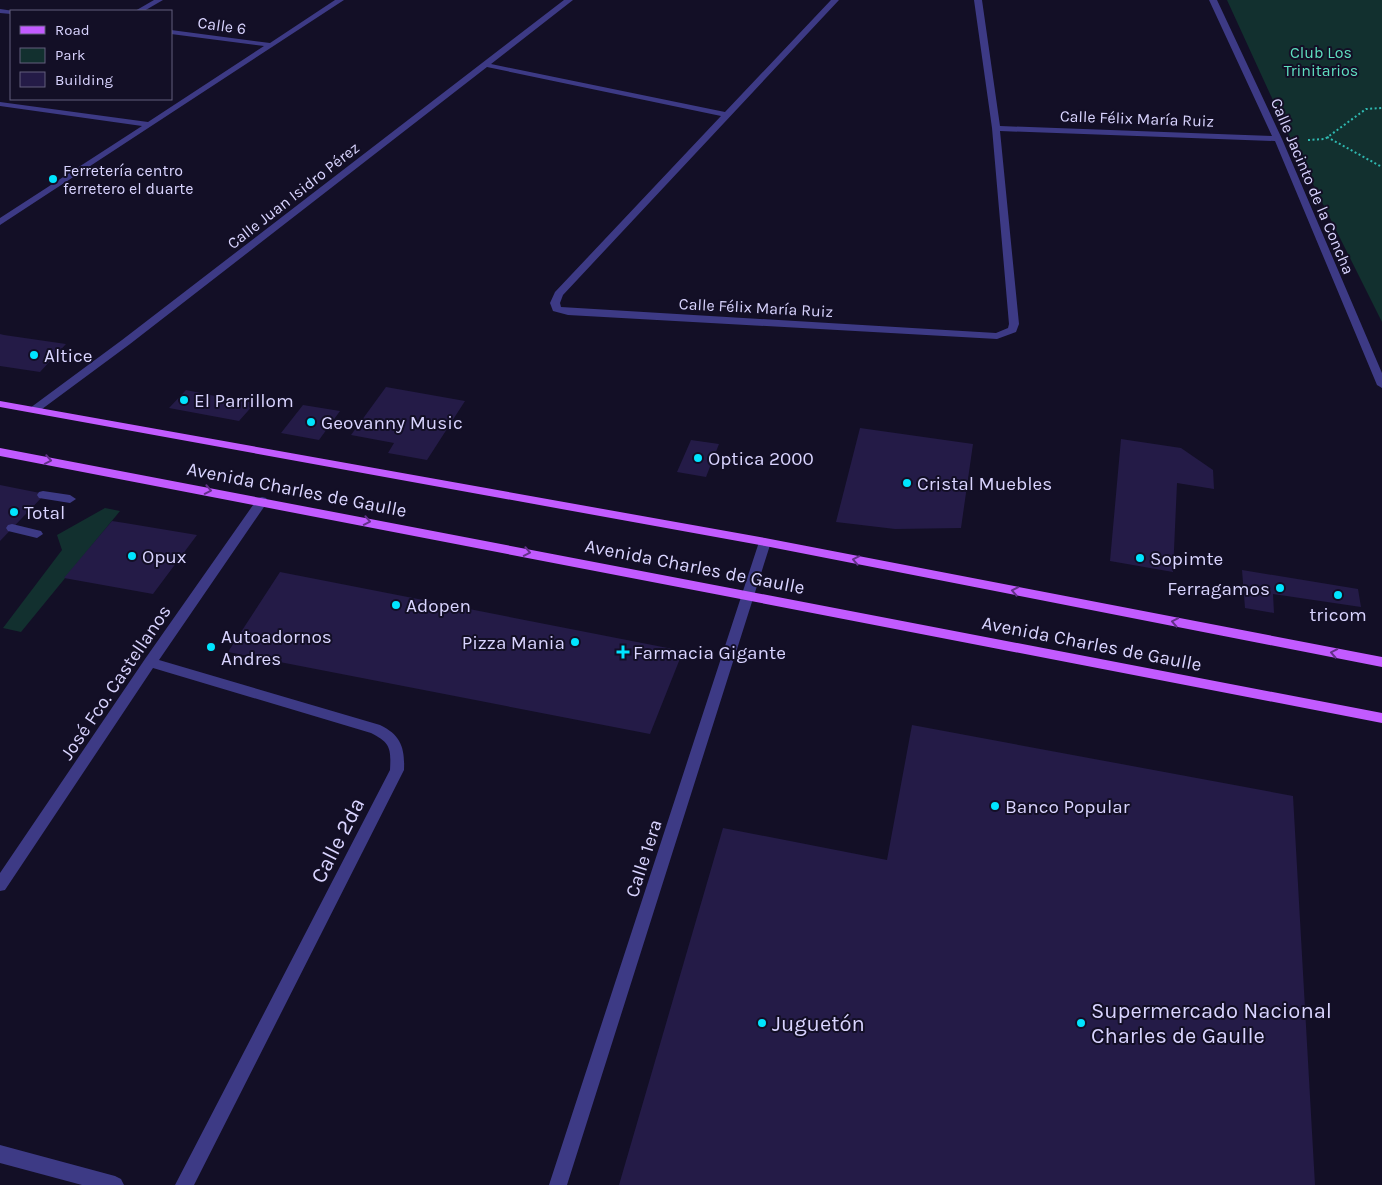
<svg xmlns="http://www.w3.org/2000/svg" width="1382" height="1185" viewBox="0 0 1382 1185" font-family="Karla,sans-serif">
<style>
.green{fill:#12302f}
.building{fill:#241b47}
.lines{fill:none;stroke-linecap:round;stroke-linejoin:round}
.path{stroke:#2fb8b0;stroke-width:2;stroke-dasharray:2 2.5;stroke-linecap:butt}
.service{fill:#3d3a85;fill-rule:evenodd}
.minor{fill:#3d3a85;fill-rule:evenodd}
.primary{fill:#c25bff;fill-rule:evenodd}
.oneway{stroke:#623188}
.poi-dot{fill:#00e5ff;stroke:#130f26;stroke-width:2}
.labels{text-anchor:middle;stroke-width:4;stroke-linejoin:round;paint-order:stroke}
.far-street-label{font-size:16px;fill:#d9d4ff;stroke:#130f26}
.far-park-label{font-size:16px;fill:#5fe0c0;stroke:#130f26}
.far-poi-label{font-size:16px;fill:#d9d4ff;stroke:#130f26;text-anchor:start}
.poi-label{font-size:19px;fill:#d9d4ff;stroke:#130f26;text-anchor:start}
.street-label{font-size:19px;fill:#d9d4ff;stroke:#130f26}
.near-street-label{font-size:22px;fill:#d9d4ff;stroke:#130f26}
.near-poi-label{font-size:22px;fill:#d9d4ff;stroke:#130f26;text-anchor:start}
</style>
<rect width="100%" height="100%" fill="#130f26"/>
<!-- green -->
<path class="green" d="M1227,0H1382V322L1293,144Z
M105,508L120,511L21,632L3,628L62,550L57,535Z"/>
<!-- building -->
<path class="building" d="M0,334L4,335L66,344L40,372L0,366Z
M386,387L465,401L427,460L388,453L394,443L351,435Z
M186,390L215,396L255,403L239,421L169,408Z
M303,405L340,411L319,440L281,433Z
M860,428L973,444L961,528L895,529L836,522Z
M1121,439L1181,448L1213,470L1214,489L1177,483L1173,572L1110,561Z
M691,440L719,444L706,477L677,472Z
M0,485L45,494L0,541Z
M112,521L125,523L197,535L153,594L64,578Z
M1242,570L1358,589L1361,607L1273,594L1274,613L1245,608Z
M280,572L683,651L650,734L228,652Z
M912,725L1293,796L1315,1185H619L723,828L887,860Z"/>
<g class="lines">
<!-- path -->
<path class="path" d="M1327,137L1382,167
M1308,140L1325,139L1366,109L1382,108"/>
<!-- service -->
<path class="service" d="M43,491L70,495L76,499L70,503L39,498L37,495L39,492Z
M12,524L41,531L43,534L37,538L8,531L6,528L8,525Z"/>
<!-- minor -->
<path class="minor" d="M154,0H163L144,11H135Z
M335,0H344L0,225V218L142,126L0,106V102L148,122L264,46L171,34V30L270,43Z
M564,0H573L491,64L725,112L831,0H839L563,295L560,303L561,307L996,333L1008,328L1009,324L992,128L974,0H982L1000,126L1272,136L1209,0H1217L1282,139L1382,373V388L1377,385L1275,141L1000,131L1019,324L1016,332L997,339L568,315L553,311L550,303L555,292L721,116L487,67L130,344L38,412H30L29,410L30,408L122,340Z
M0,9L14,11H11V14L0,13Z
M262,497L266,498L268,501L266,504L159,660L380,725C401,735 405,748 404,770L194,1185H175L390,770C391,749 391,743 371,733L153,668L5,890L0,891V873L145,659L258,498Z
M765,538L771,542L567,1185H549L759,542Z
M0,1145L115,1176L121,1179L124,1185H82L0,1163Z"/>
<!-- primary -->
<path class="primary" d="M0,401L765,538L1382,657V667L765,546L0,407Z
M0,448L1382,713V723L0,456Z"/>
</g>
<!-- one-way arrows -->
<defs><path id="oneway-chevron" d="M-2-3.5L2.5 0L-2 3.5" fill="none" stroke-width="1.6" stroke-linecap="round" stroke-linejoin="round" transform="scale(1.25)"/></defs>
<g class="oneway">
<use href="#oneway-chevron" transform="translate(48 460) rotate(10)"/>
<use href="#oneway-chevron" transform="translate(208 490) rotate(11)"/>
<use href="#oneway-chevron" transform="translate(367 521) rotate(11)"/>
<use href="#oneway-chevron" transform="translate(527 552) rotate(11)"/>
<use href="#oneway-chevron" transform="translate(856 560) rotate(-169)"/>
<use href="#oneway-chevron" transform="translate(1015 591) rotate(-169)"/>
<use href="#oneway-chevron" transform="translate(1175 622) rotate(-169)"/>
<use href="#oneway-chevron" transform="translate(1334 653) rotate(-169)"/>
</g>
<!-- markers -->
<g class="poi-dot">
<circle cx="53" cy="179" r="5"/>
<circle cx="34" cy="355" r="5"/>
<circle cx="184" cy="400" r="5"/>
<circle cx="311" cy="422" r="5"/>
<circle cx="698" cy="458" r="5"/>
<circle cx="907" cy="483" r="5"/>
<circle cx="14" cy="512" r="5"/>
<circle cx="132" cy="556" r="5"/>
<circle cx="1140" cy="558" r="5"/>
<circle cx="1280" cy="588" r="5"/>
<circle cx="1338" cy="595" r="5"/>
<circle cx="396" cy="605" r="5"/>
<circle cx="575" cy="642" r="5"/>
<circle cx="211" cy="647" r="5"/>
<path d="M620.5 644.5h5v5h5v5h-5v5h-5v-5h-5v-5h5z"/>
<circle cx="995" cy="806" r="5"/>
<circle cx="762" cy="1023" r="5"/>
<circle cx="1081" cy="1023" r="5"/>
</g>
<g class="labels">
<!-- far-street labels -->
<g class="far-street-label">
<text transform="translate(222 25) rotate(8)" y="6">Calle 6</text>
<text transform="translate(1137 118) rotate(2)" y="6">Calle Félix María Ruiz</text>
<text transform="translate(1313 186) rotate(67)" y="6">Calle Jacinto de la Concha</text>
<text transform="translate(293 195) rotate(-38)" y="6">Calle Juan Isidro Pérez</text>
<text transform="translate(756 307) rotate(3)" y="6">Calle Félix María Ruiz</text>
</g>
<!-- far-park labels -->
<g class="far-park-label">
<text x="1321" y="58">Club Los<tspan x="1321" dy="18">Trinitarios</tspan></text>
</g>
<!-- far-poi labels -->
<g class="far-poi-label">
<text x="63" y="176">Ferretería centro<tspan x="63" dy="18">ferretero el duarte</tspan></text>
</g>
<!-- poi labels -->
<g class="poi-label">
<text x="44" y="362">Altice</text>
<text x="194" y="407">El Parrillom</text>
<text x="321" y="429">Geovanny Music</text>
<text x="708" y="465">Optica 2000</text>
<text x="917" y="490">Cristal Muebles</text>
<text x="24" y="519">Total</text>
<text x="142" y="563">Opux</text>
<text x="1150" y="565">Sopimte</text>
<text x="1270" y="595" text-anchor="end">Ferragamos</text>
<text x="406" y="612">Adopen</text>
<text x="1338" y="621" text-anchor="middle">tricom</text>
<text x="221" y="643">Autoadornos<tspan x="221" dy="22">Andres</tspan></text>
<text x="565" y="649" text-anchor="end">Pizza Mania</text>
<text x="633" y="659">Farmacia Gigante</text>
<text x="1005" y="813">Banco Popular</text>
</g>
<!-- street labels -->
<g class="street-label">
<text transform="translate(297 489) rotate(11)" y="7">Avenida Charles de Gaulle</text>
<text transform="translate(695 566) rotate(11)" y="7">Avenida Charles de Gaulle</text>
<text transform="translate(1092 643) rotate(11)" y="7">Avenida Charles de Gaulle</text>
<text transform="translate(115 682) rotate(-56)" y="7">José Fco. Castellanos</text>
<text transform="translate(643 858) rotate(-72)" y="7">Calle 1era</text>
</g>
<!-- near-street labels -->
<g class="near-street-label">
<text transform="translate(337 840) rotate(-63)" y="8">Calle 2da</text>
</g>
<!-- near-poi labels -->
<g class="near-poi-label">
<text x="1091" y="1018">Supermercado Nacional<tspan x="1091" dy="25">Charles de Gaulle</tspan></text>
<text x="772" y="1031">Juguetón</text>
</g>
</g>
<!-- legend -->
<rect x="10" y="10" width="162" height="90" fill="#130f26" stroke="#625e7d"/>
<rect x="20" y="26" width="25" height="8" fill="#c25bff" stroke="#625e7d"/>
<text x="55" y="35" font-size="15" fill="#d9d4ff">Road</text>
<rect x="20" y="48" width="25" height="15" fill="#12302f" stroke="#625e7d"/>
<text x="55" y="60" font-size="15" fill="#d9d4ff">Park</text>
<rect x="20" y="72" width="25" height="15" fill="#241b47" stroke="#625e7d"/>
<text x="55" y="85" font-size="15" fill="#d9d4ff">Building</text>
</svg>
